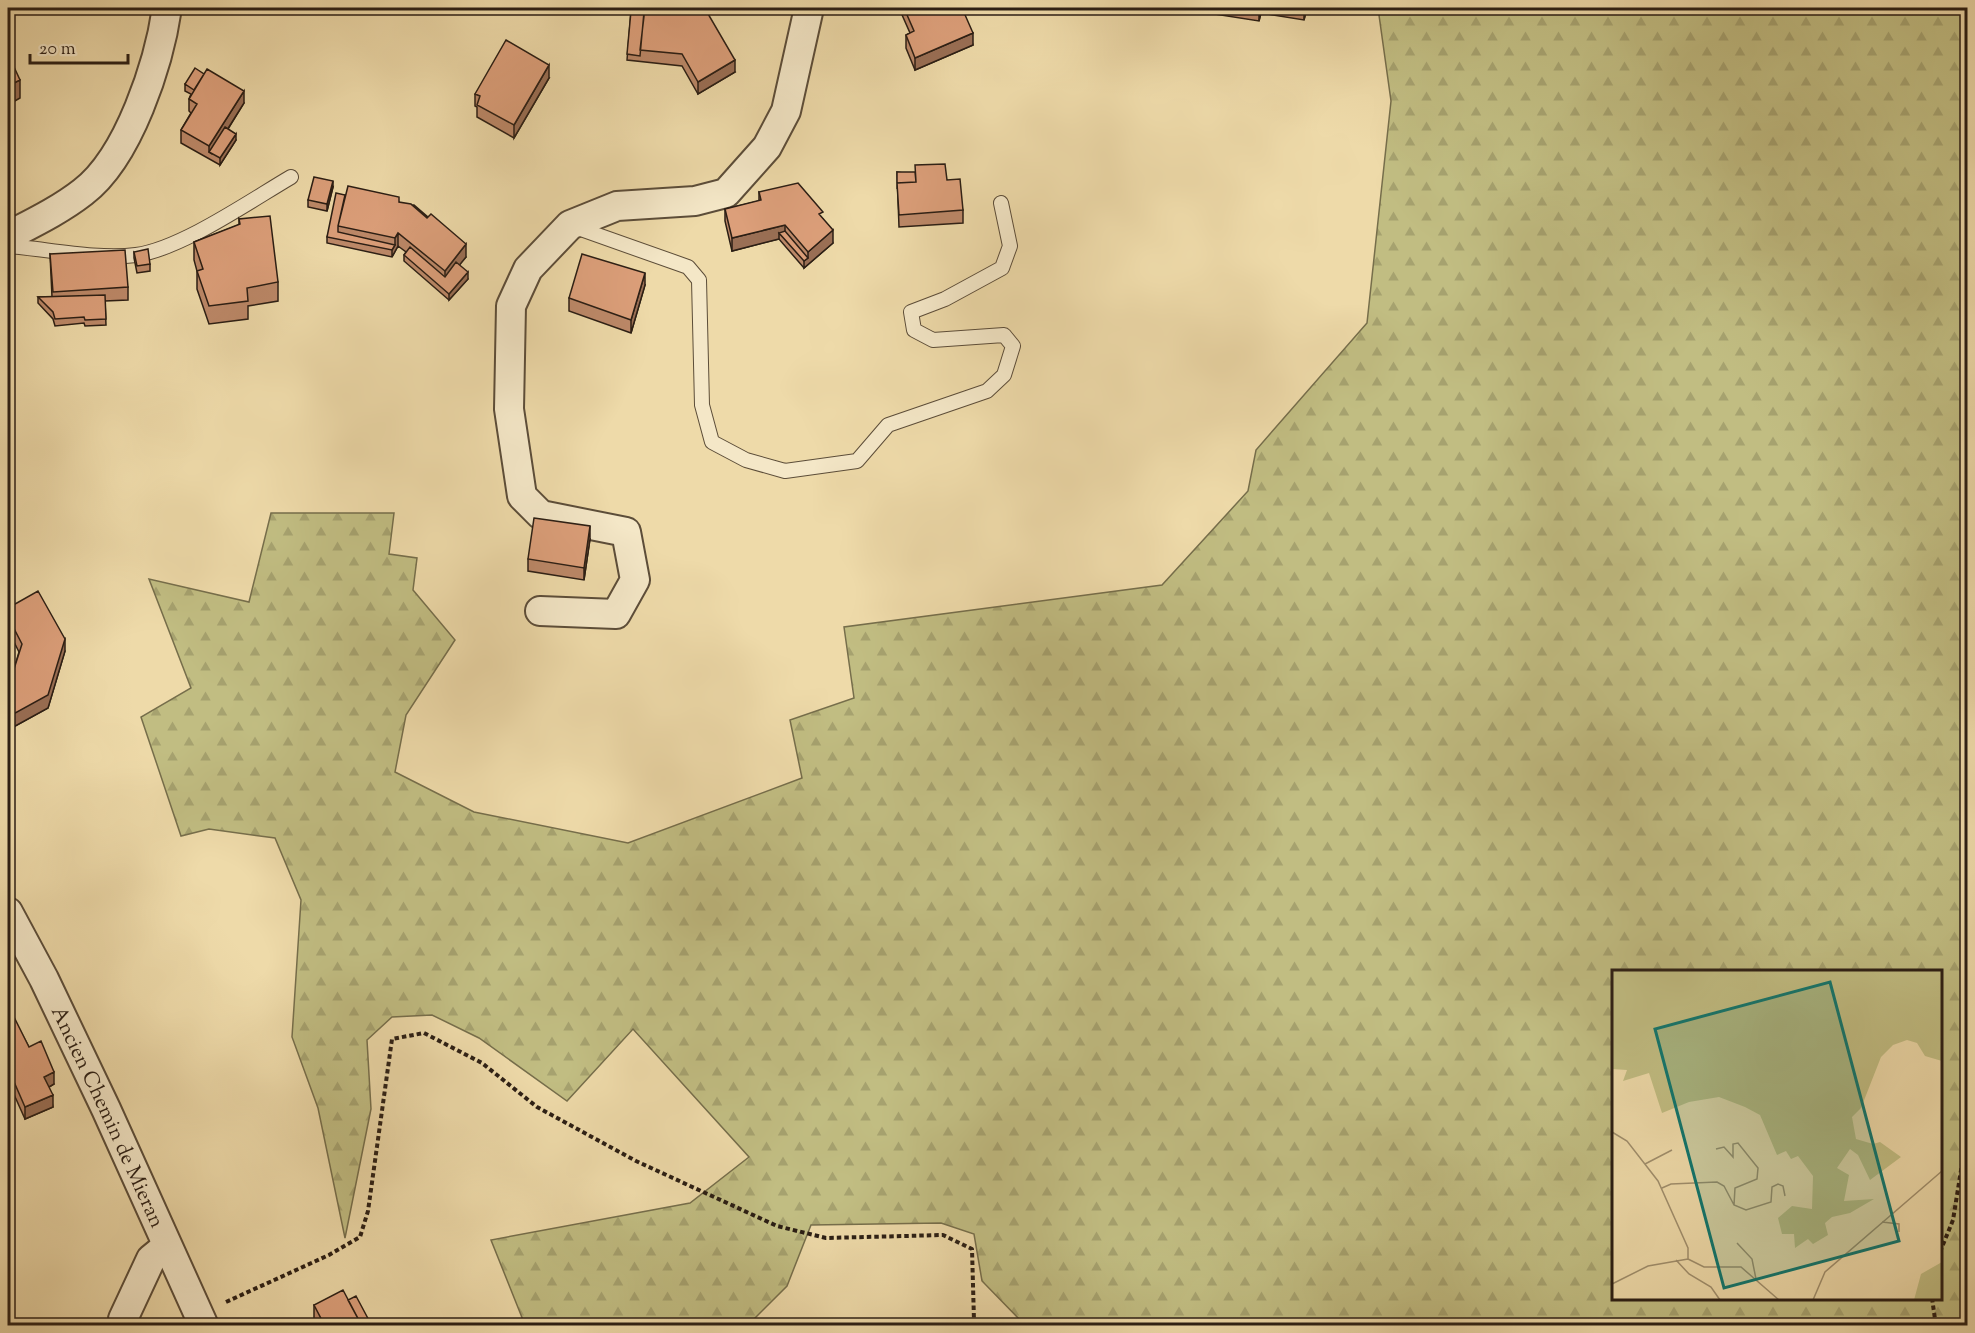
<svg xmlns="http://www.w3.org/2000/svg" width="1975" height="1333" viewBox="0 0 1975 1333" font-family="'Sorts Mill Goudy',serif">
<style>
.forest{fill:url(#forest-firs);stroke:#766e4b;stroke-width:1.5;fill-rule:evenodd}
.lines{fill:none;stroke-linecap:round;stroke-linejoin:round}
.lane-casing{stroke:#5c4d39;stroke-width:16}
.street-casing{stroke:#5c4d39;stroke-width:32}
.path{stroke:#2b1e14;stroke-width:4;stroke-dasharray:4.5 3;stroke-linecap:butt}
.lane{stroke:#f4e7c7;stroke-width:14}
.street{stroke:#f4e7c7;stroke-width:28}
.wall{fill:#bd8969;stroke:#2b1e14;stroke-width:1.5}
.shaded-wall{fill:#9a6f55;stroke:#2b1e14;stroke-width:1.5}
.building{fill:#dc9f7a;stroke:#2b1e14;stroke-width:1.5}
.labels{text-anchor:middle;stroke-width:4.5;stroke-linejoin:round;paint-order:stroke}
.street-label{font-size:21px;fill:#2b1e14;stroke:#f4e7c7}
.inset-road{fill:none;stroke:#a08f6d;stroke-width:1.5}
.view{fill:#0f766e;fill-opacity:0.15;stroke:#0f766e;stroke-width:3}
.inset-edge{fill:none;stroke:#2b1e14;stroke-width:3}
</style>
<defs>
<pattern id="forest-firs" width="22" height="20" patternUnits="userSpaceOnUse" patternTransform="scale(1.5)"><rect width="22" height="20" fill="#c1bd82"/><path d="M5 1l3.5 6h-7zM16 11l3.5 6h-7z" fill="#a6a26f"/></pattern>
</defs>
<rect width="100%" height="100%" fill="#eedaa9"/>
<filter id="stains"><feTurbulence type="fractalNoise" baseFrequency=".00333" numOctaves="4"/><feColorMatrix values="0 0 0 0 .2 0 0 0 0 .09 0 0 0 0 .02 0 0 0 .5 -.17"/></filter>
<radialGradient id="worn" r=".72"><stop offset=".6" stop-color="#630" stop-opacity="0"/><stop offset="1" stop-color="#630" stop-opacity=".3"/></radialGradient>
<!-- forest -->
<path class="forest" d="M1378,8H1967V1325H1032L1020,1320L982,1281L974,1234L941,1223L811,1225L787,1286L748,1325H525L491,1240L690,1203L749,1157L633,1029L567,1101L479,1038L432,1015L392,1017L367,1040L371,1109L345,1238L318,1108L292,1037L301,900L275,838L209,829L181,836L141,717L191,688L149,579L249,602L271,513H394L389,554L417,558L413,590L455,640L406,715L395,772L474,812L628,843L802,778L790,720L854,698L844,627L1162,585L1248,491L1256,450L1367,323L1391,101ZM1614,972H1940V1298H1614Z"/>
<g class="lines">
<defs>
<path id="lane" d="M575,227L688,267L699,280L702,405L712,442L746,460L785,471L857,461L888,425L987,391L1004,375L1013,346L1004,335L933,340L914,330L911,312L945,299L1002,268L1010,246L1001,203
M8,246C47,249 97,260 136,255C181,249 250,201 291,177"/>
<g id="street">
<path d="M8,236C33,223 60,210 83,192C129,157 159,63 167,8"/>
<path d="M540,611L616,614L635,580L626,532L541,515L522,496L509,409L511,306L528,269L570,225L617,206L695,201L726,193L767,147L786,111L809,8"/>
<path id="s1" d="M8,912L44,979L106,1109L204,1326"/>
<path d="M123,1326V1319L151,1259L167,1246"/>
</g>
</defs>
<!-- lane casing -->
<use href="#lane" class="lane-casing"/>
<!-- street casing -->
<use href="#street" class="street-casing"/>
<!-- path -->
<path class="path" d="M1940,1252L1953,1220L1968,1127
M1932,1298L1936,1326
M226,1302L329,1255L360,1237L368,1211L392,1039L424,1033L482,1063L537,1107L636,1161L777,1226L826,1238L943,1235L972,1249L974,1321L978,1326"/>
<!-- lane -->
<use href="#lane" class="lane"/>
<!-- street -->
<use href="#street" class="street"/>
</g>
<!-- wall -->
<path class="wall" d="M899,8H968L963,10L973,45L915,70L906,48V35L910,33Z
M1176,8H1307L1304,20L1261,13L1259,21Z
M631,11L735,72L698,94L682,66L627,60Z
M549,78L514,138L477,117V107L475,106V94Z
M185,84L244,103L228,129L236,140L220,165L181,143V130L191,113L189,111V99L191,94L185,91Z
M897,172L947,180L963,210V223L899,227Z
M333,187L327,211L308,207V200Z
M759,192L823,219L833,243L804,268L779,239L732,251L725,221V209L759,201Z
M345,195L399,202L466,257L459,265L468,279L449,300L404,261V255L406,252L398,246L392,257L327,243V237Z
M239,219L278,282V301L248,306V319L209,324L197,289V271L194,260V242L239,225Z
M134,252L150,264V271L137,273L134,258Z
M50,254L128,287V300L105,301L106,325L85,326L84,323L55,326L53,319L38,303V297H52Z
M645,285L631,333L569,311V298Z
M590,539L584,580L528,571V559Z
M8,608L65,651L48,708L8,730V672L14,669L19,652L8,630Z
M8,1008L29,1047L54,1084L49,1087L53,1107L25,1119L8,1081Z
M348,1300L372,1326H315L314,1324V1305Z"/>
<!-- shaded-wall -->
<path class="shaded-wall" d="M1259,8H1261V13L1259,21Z
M1304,8H1307L1304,20Z
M973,33V45L915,70V58Z
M735,60V72L698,94V82Z
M549,65V78L514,138V125Z
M20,80V98L8,105V86Z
M244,91V103L212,154L209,152V146Z
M236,134V140L220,165V158Z
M333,181V187L327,211V204Z
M785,225V238L779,233V239L732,251V238Z
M833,230V243L804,268V261L808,258V252Z
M398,233V246L392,257V250L395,245V238Z
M466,244V257L445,283V271Z
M468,272V279L449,300V294Z
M645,273V285L631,333V320Z
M590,526V539L584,580V568Z
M65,639V651L48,708L8,730V717Z
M54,1072V1084L44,1090V1077Z
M53,1095V1107L25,1119V1107Z"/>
<!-- building -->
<path class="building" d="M645,8H657L707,12L735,60L698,82L682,54L640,50Z
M904,8H962L973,33L915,58L906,35L914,31Z
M631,11L644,12L640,56L627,54Z
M506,40L549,65L514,125L477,105L480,96L475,94Z
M8,54L20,80L8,86Z
M195,68L204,74L194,90L185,84Z
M207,69L244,91L209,146L181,130L197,104L189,99Z
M225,127L236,134L220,158L209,152Z
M945,164L947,180L960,179L963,210L899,215L897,183L916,182L915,165Z
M897,172H915L916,182L897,183V189Z
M314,177L333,181L327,204L308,200Z
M798,183L823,212L819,214L833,230L808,252L785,225L732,238L725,209L761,200L759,192Z
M348,186L399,197V202L411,204L427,218L431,214L466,244L445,271L398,233L395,238L338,226Z
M336,193L345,195L338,226V232L395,245L392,250L327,237Z
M412,205H414L428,217L427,218Z
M270,216L278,282L247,288L248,301L209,306L197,271L203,269L194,242L240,224L239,219Z
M785,231L808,258L804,261L779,233Z
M410,247L445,277L456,262L468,272L449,294L404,255Z
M148,249L150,264L137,266L134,252Z
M125,250L128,287L53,292L50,254Z
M582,254L645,273L631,320L569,298Z
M105,295L106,319L85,320L84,317L55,319L53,312L38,297Z
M534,518L590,526L584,568L528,559Z
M38,591L65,639L48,695L8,717V672L14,669L22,644L8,617V608Z
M9,1007L29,1047L41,1041L54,1072L44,1077L53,1095L25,1107L8,1068V1008Z
M343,1290L362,1326H325L314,1305Z
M356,1296L372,1326H369L368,1324L362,1326L348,1300Z"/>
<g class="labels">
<!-- street labels -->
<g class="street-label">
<text dy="7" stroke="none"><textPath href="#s1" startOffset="228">Ancien Chemin de Mieran</textPath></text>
</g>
</g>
<!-- overview -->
<g transform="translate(1612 970)">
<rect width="330" height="330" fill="#eedaa9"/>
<path d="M0,0H330V91L313,86L305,73L295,70L281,75L269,87L249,138L240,147L244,169L261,174L268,172L289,187L258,210L246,185L238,179L225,198L237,205L232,231L262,229L238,243L220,247L213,253L216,265L201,274L196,269L183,278L182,264H170L166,248L180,236L200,239L201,206L186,186L179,189L174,181L165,185L148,145L133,137L107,127L77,132L50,143L37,103L11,111L15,100L0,99ZM330,292V330H302L309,304Z" fill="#c1bd82"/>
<path class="inset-road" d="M0,162L15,171L46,211L76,278V289M104,179L112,177L121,187V174L126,173L146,198L145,209L123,218L122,235M33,194L60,180M50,218L59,214L105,212L112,216L122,235L134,240L159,232L160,217L166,214L171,216L173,226M270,252L287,254V262M125,273L140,289L144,309M76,289L92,297H129L167,330M64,290L77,304L99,317L108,330M0,314L36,296L76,289M201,330L213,302L330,201"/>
<path class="view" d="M218,12L287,271L112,318L43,59Z"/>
<rect width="330" height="330" class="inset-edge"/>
</g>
<!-- margin -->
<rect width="1975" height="1333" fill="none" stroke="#eedaa9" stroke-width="30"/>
<rect x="9" y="9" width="1957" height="1315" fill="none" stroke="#2b1e14" stroke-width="3"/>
<rect x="15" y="15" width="1945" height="1303" fill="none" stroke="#2b1e14" stroke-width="1.5"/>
<!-- scale -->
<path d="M30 54v9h98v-9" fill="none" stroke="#2b1e14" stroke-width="3"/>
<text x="39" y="54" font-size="18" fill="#2b1e14" stroke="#f4e7c7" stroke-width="4.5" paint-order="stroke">20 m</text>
<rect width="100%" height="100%" filter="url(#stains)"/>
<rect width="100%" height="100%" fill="url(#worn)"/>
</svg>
